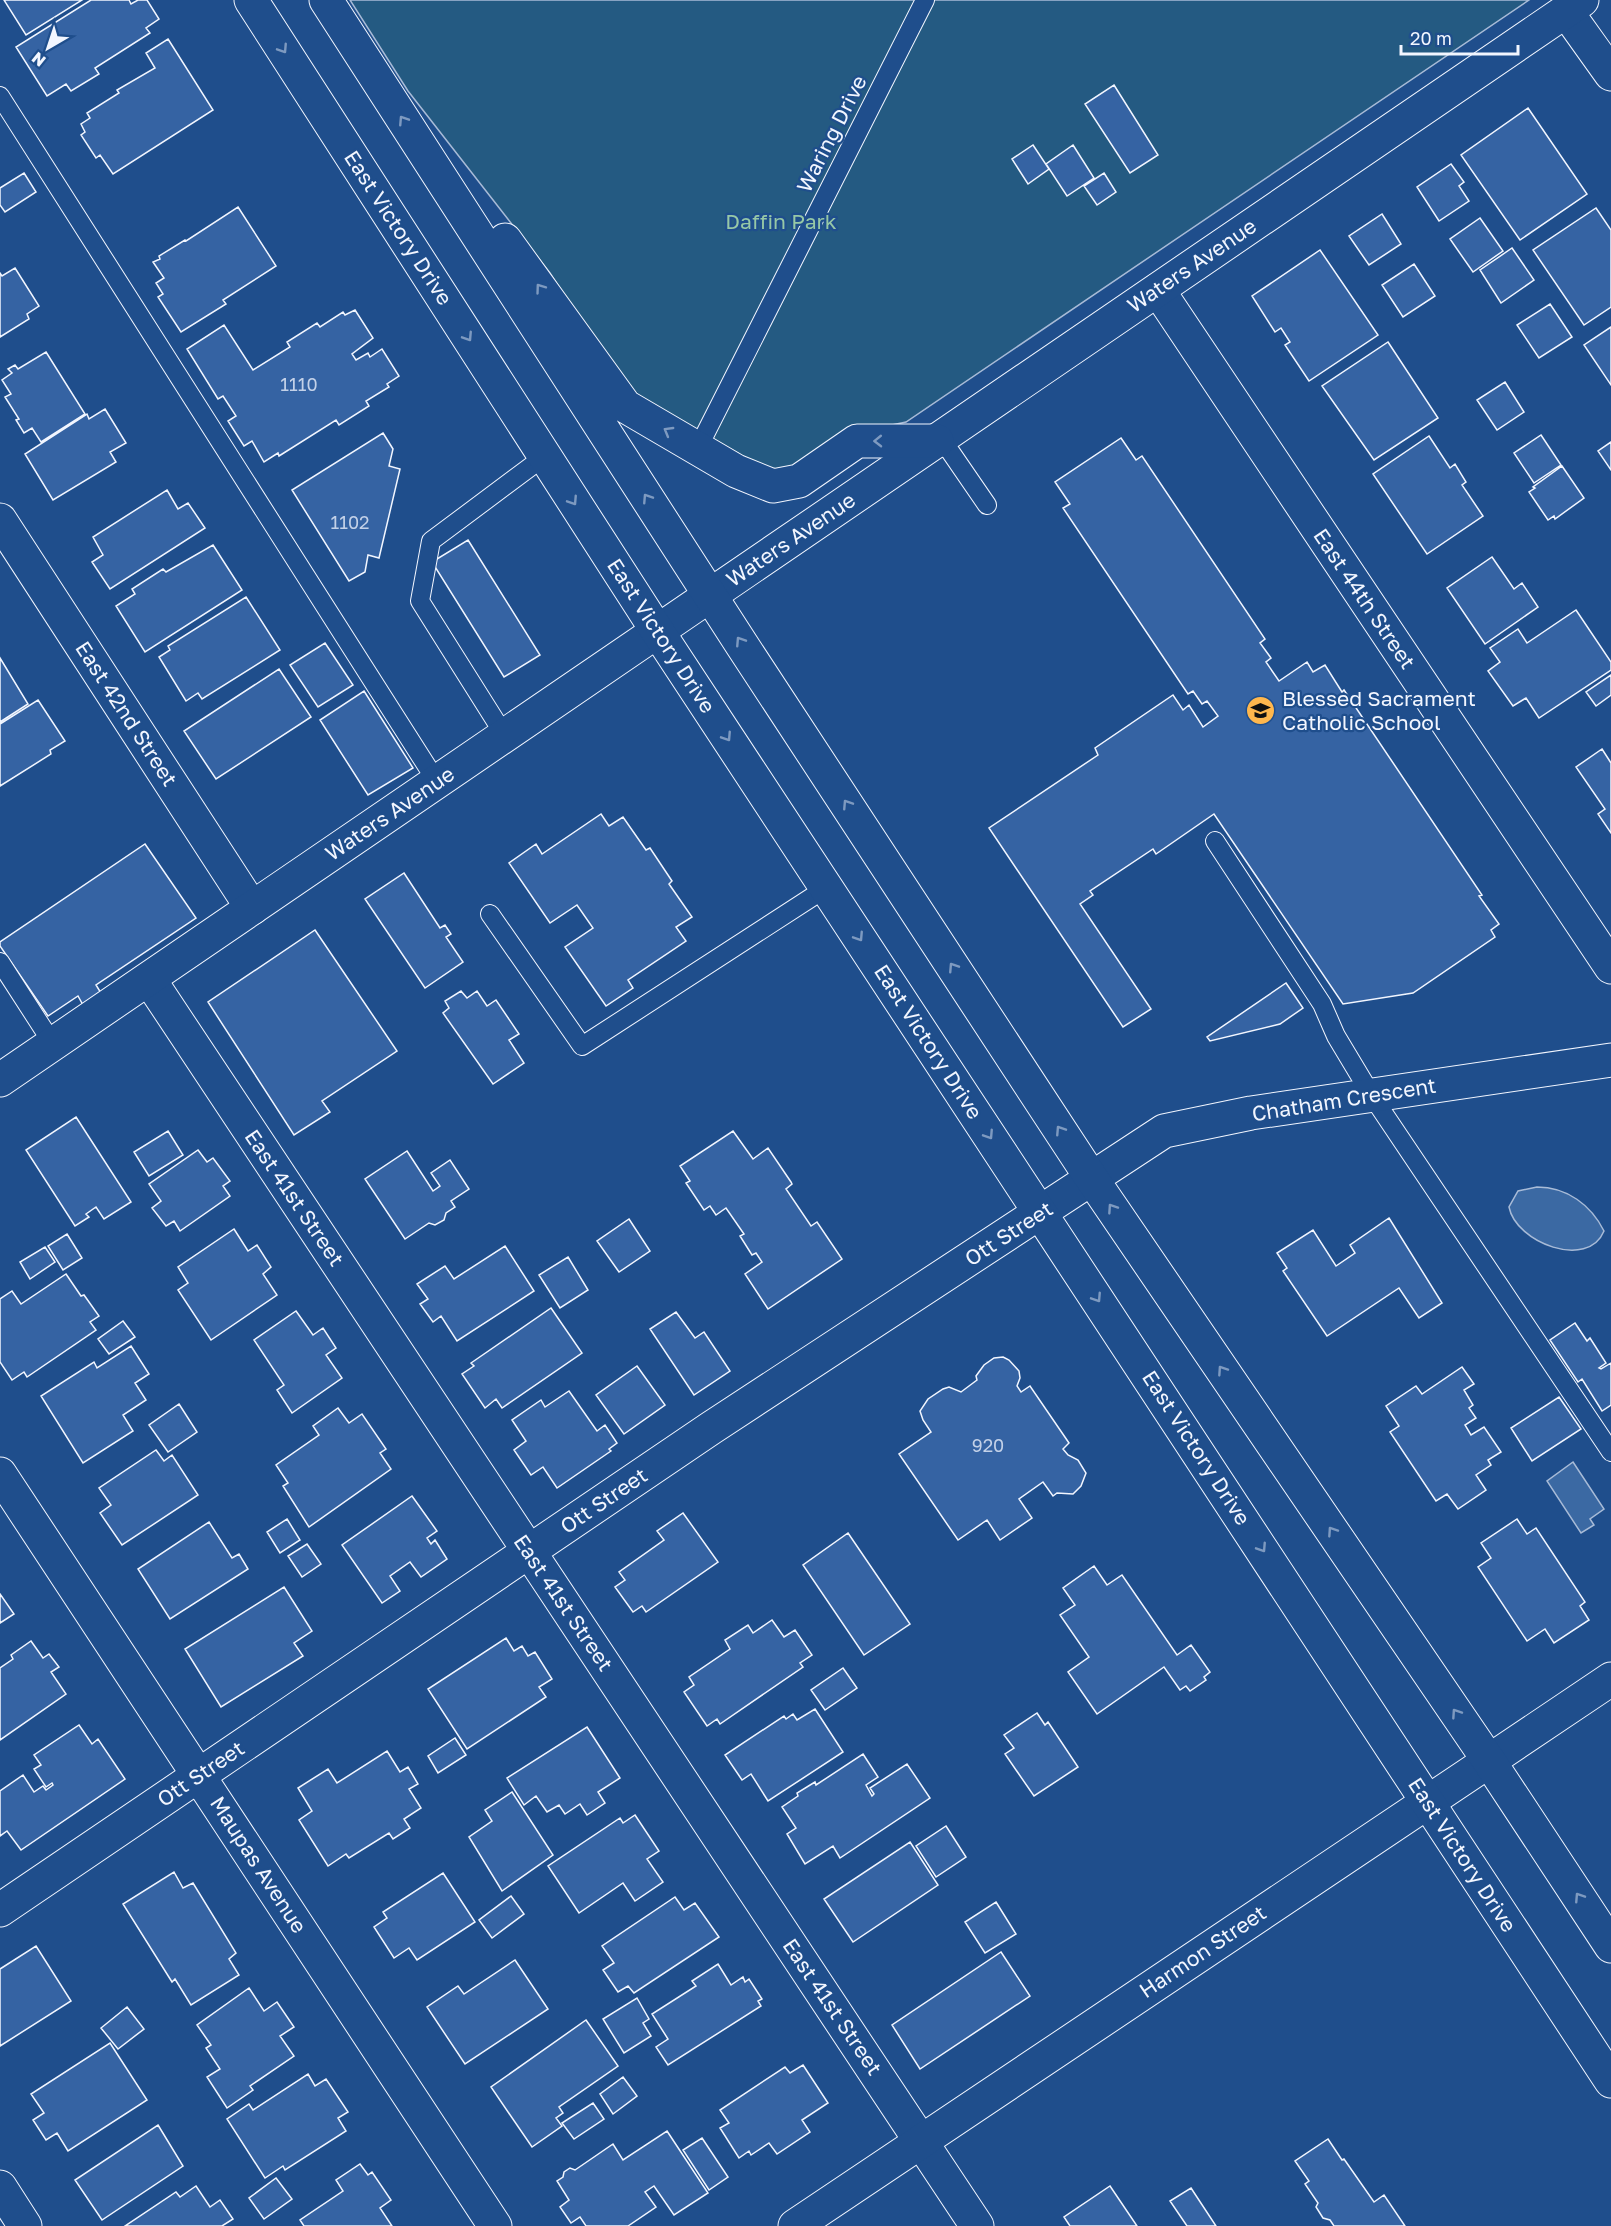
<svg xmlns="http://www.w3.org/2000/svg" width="1611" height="2226" viewBox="0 0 1611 2226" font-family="'Golos Text',sans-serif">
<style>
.green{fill:#245a82;stroke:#a8bbd7;stroke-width:1.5}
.water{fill:#3b69a3;stroke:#a8bbd7;stroke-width:1.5}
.building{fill:#3563a3;stroke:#f2f6ff;stroke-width:1.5}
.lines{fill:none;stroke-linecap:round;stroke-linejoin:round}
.lane-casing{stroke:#f2f6ff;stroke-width:20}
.street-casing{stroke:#f2f6ff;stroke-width:35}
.secondary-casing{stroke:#f2f6ff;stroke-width:35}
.primary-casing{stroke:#f2f6ff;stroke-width:35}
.lane{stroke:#1f4e8c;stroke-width:18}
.street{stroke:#1f4e8c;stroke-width:33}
.secondary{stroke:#1f4e8c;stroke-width:33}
.primary{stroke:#1f4e8c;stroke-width:33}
.oneway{stroke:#7e9ac0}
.labels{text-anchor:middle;stroke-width:4.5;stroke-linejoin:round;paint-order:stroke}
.number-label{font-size:18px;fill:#c3d1e8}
.street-label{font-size:21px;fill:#f2f6ff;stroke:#1f4e8c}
.park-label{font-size:21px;fill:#97c8a6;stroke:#1f4e8c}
.poi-label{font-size:21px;fill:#f2f6ff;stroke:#1f4e8c;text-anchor:start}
</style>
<rect width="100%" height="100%" fill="#1f4e8c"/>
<!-- green -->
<path class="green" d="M350,0H1529L906,422L845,435L797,470L769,471L632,393L610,367L550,273L408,91Z"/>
<!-- water -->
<path class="water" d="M1537,1187C1567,1187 1591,1205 1604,1231C1588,1270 1516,1243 1509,1207L1518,1191Z
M1573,1462L1604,1509L1590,1519L1594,1525L1581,1533L1547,1481Z"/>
<!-- building -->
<path class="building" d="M4,0H82L26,35Z
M91,0H129L131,4L138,0H147L159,19L146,28L150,33L95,68L99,74L71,91L66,84L47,96L16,47Z
M168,39L213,110L113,174L100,155L96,158L81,135L85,132L81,124L90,118L87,113L119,93L117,90L155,68L146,53Z
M1114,85L1158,155L1130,173L1085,104Z
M1528,108L1587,194L1520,240L1461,155Z
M1033,145L1049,169L1028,184L1012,159Z
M1073,145L1094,178L1067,196L1046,164Z
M1451,164L1464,182L1459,186L1469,201L1439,221L1417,187Z
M24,173L36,192L5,212L0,205V188Z
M1104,173L1116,192L1097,205L1084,186Z
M238,207L276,266L223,300L226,304L181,332L158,297L163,294L156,283L164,278L153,262L160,259L159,256L185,240L186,241Z
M1596,208L1611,230V307L1584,325L1533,250Z
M1382,214L1401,244L1369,265L1349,236Z
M1480,218L1503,251L1473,272L1450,239Z
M1512,248L1534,280L1501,303L1480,270Z
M1320,250L1378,335L1309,381L1285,345L1290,342L1281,328L1275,332L1252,296Z
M1414,264L1435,296L1403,317L1382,285Z
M15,268L39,306L27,314L29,319L0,337V273L2,276Z
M1550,304L1572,337L1539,358L1517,325Z
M355,310L373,338L352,354L356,360L368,353L370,357L382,349L399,376L387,384L389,387L366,401L369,406L339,425L336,420L279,456L278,453L264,462L252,441L244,446L228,421L236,416L223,396L218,399L187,349L224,325L253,370L290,347L287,342L317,323L320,327L343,312L345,315Z
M1611,327V385L1584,345Z
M1388,342L1438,418L1374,460L1322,386Z
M46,352L85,414L41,442L32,428L24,433L16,420L19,419L5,397L11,394L2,380L12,373L8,369L15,365L18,369Z
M1505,382L1524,412L1497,430L1477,400Z
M105,409L126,443L110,452L116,462L53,500L25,454L87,414L89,419Z
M383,433L393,449L389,466L400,469L379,558L368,555L365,572L349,581L292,490Z
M1541,435L1561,465L1534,483L1514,453Z
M1429,436L1450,468L1455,464L1466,482L1462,485L1483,516L1427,554L1373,474Z
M1121,438L1136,460L1142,456L1265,639L1260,643L1271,658L1266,662L1279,681L1307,662L1313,672L1325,665L1342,692L1344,690L1482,895L1479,896L1499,924L1491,930L1495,937L1413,993L1343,1004L1214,814L1156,854L1153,849L1090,891L1093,895L1080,904L1151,1009L1123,1027L989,828L1098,755L1095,748L1173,695L1183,710L1189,705L1203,727L1218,716L1207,701L1202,704L1193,691L1188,694L1063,508L1070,504L1055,482Z
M1611,442V470L1598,451Z
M1562,466L1584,498L1555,519L1554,516L1548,520L1529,492L1535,488L1533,487Z
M167,490L178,509L188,503L205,528L110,589L92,562L103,555L93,537Z
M468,540L540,655L504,677L432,562Z
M213,545L242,590L145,652L116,606L135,594L132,589L163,569L166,572Z
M1492,557L1514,589L1522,583L1538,607L1485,644L1447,588Z
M246,597L280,650L202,699L198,693L186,701L159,657L170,650L168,646Z
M1576,610L1611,662V670L1539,718L1526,698L1513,706L1488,671L1500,662L1490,648L1518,629L1527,643Z
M325,643L353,685L318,707L290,665Z
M0,658L28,704L0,722Z
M279,669L311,717L216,779L184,731Z
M1611,675V695L1596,706L1586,692Z
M364,691L413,768L368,795L320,720Z
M38,700L65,741L50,750L51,754L0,786V724Z
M1602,749L1611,763V833L1598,814L1605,809L1576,767Z
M601,814L609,826L623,817L646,850L650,848L672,881L669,884L692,917L676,927L686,941L628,980L633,988L606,1006L565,947L593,928L577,905L550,923L509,863L536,844L542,854Z
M145,844L196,918L96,985L101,993L83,1005L78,996L48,1016L0,946V942Z
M404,873L440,928L445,925L451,934L446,937L463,962L425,988L365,899Z
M315,930L397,1051L322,1101L330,1112L294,1135L208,1002Z
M1286,983L1303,1008L1280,1024L1210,1041L1207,1037Z
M461,991L467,998L477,991L487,1006L496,1000L519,1034L509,1040L524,1063L493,1084L443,1013L449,1008L445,1001Z
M76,1117L131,1202L104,1219L96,1207L86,1214L89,1217L75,1226L26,1150Z
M168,1131L183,1155L149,1176L134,1152Z
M733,1131L753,1159L768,1148L791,1182L792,1184L786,1189L811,1226L817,1222L842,1259L768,1309L745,1274L762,1262L756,1253L752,1255L740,1236L744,1234L726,1208L716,1215L710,1206L704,1210L686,1183L690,1181L680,1166Z
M198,1150L207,1162L213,1158L230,1181L223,1186L230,1196L180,1231L174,1221L166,1226L152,1208L161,1201L149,1184Z
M407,1151L433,1191L440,1186L431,1173L450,1160L469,1189L451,1201L455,1207L446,1213L444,1220L435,1225L429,1223L405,1239L365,1179Z
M1389,1218L1442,1303L1419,1318L1399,1288L1327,1336L1283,1271L1287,1268L1277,1253L1313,1230L1336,1266L1355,1253L1350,1245Z
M629,1219L650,1251L619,1272L597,1241Z
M234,1229L248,1251L257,1245L271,1267L263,1274L277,1295L211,1340L178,1290L188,1283L178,1267Z
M67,1234L82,1258L63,1270L48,1246Z
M505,1246L534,1291L457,1341L441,1316L433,1322L420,1304L428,1299L417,1284L445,1266L454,1279Z
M45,1247L55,1262L30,1279L20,1262Z
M568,1257L588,1290L560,1308L539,1275Z
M66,1274L81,1296L84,1295L99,1316L90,1322L96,1330L27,1377L24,1372L12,1380L0,1362V1299L12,1291L21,1304Z
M551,1308L582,1353L502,1408L496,1399L485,1408L462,1374L474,1366L471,1363Z
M296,1311L313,1335L323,1328L336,1348L326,1355L342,1378L292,1413L277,1390L284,1385L254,1340Z
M676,1312L695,1338L704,1332L730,1371L694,1395L650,1329Z
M123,1321L135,1337L109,1354L98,1339Z
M1575,1323L1587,1341L1590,1338L1606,1363L1599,1368L1601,1369L1611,1363V1405L1602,1411L1582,1379L1578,1382L1550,1340Z
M131,1346L149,1374L135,1383L146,1400L123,1415L133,1431L83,1463L41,1396L94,1362L97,1368Z
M1003,1357L1009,1360L1019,1371L1020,1378L1017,1386L1021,1392L1030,1386L1069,1443L1063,1449L1068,1455L1078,1460L1086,1473L1081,1486L1073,1494L1057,1493L1053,1496L1043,1482L1019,1499L1032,1518L1000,1540L987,1520L958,1540L899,1454L931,1432L923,1420L920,1411L928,1399L943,1389L949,1387L961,1392L977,1380L976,1376L984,1365L994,1358Z
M637,1366L665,1405L624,1434L596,1395Z
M1462,1367L1474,1384L1464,1390L1473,1405L1469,1408L1476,1418L1465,1425L1471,1435L1484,1427L1501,1452L1488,1460L1491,1465L1476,1475L1486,1490L1458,1509L1447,1494L1436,1501L1390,1432L1399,1426L1386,1406L1416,1386L1422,1394Z
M569,1391L597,1431L605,1425L617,1443L609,1449L611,1451L557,1488L543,1467L531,1475L514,1450L526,1441L512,1420L541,1400L545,1407Z
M1559,1397L1581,1429L1532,1461L1511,1428Z
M179,1404L197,1432L168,1452L149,1425Z
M338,1408L349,1423L362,1414L386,1449L380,1453L391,1469L309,1527L283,1486L288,1483L276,1465L319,1435L313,1426Z
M156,1450L164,1461L172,1455L198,1495L122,1545L100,1513L111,1505L99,1488Z
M412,1496L437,1531L427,1538L431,1544L435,1540L447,1559L421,1577L410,1562L390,1576L400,1591L382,1603L342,1545Z
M683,1513L718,1562L646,1612L642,1606L633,1612L615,1587L625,1580L619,1572L664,1540L657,1531Z
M287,1519L300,1540L280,1553L267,1532Z
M1517,1519L1527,1534L1536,1528L1585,1602L1580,1606L1589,1620L1554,1643L1545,1629L1527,1641L1478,1567L1491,1558L1481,1543Z
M209,1522L232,1558L239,1554L248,1569L170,1619L138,1569Z
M848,1533L910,1624L864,1655L803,1565Z
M307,1544L321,1564L302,1577L288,1556Z
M1094,1566L1107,1585L1122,1575L1177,1655L1191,1645L1210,1672L1204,1677L1206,1680L1190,1691L1186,1686L1180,1690L1164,1667L1097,1714L1068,1672L1089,1657L1060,1615L1075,1605L1063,1588Z
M284,1587L312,1631L294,1643L303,1656L221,1707L185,1649Z
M0,1594L14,1614L0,1623Z
M772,1620L784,1637L795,1630L812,1655L800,1663L803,1667L720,1724L717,1719L707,1726L684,1692L694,1685L689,1677L730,1649L725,1640L748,1625L753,1633Z
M506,1638L514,1651L522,1646L528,1656L535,1652L552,1679L539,1687L546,1697L467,1749L428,1689Z
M31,1641L43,1658L49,1654L59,1667L51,1672L66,1694L0,1740V1668L13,1659L11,1655Z
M843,1668L857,1688L825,1710L811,1690Z
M815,1709L843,1752L768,1801L751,1774L742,1780L725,1755L784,1716L786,1719L793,1714L797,1720Z
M1037,1713L1045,1725L1048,1722L1078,1767L1034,1796L1005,1754L1014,1748L1004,1735Z
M79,1725L92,1744L98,1739L125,1779L21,1850L7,1831L0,1836V1791L23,1775L34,1792L43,1786L46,1790L53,1785L52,1783L46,1787L34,1769L41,1765L34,1755Z
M587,1727L620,1778L598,1792L605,1803L587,1815L580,1804L565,1814L559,1805L547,1812L536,1796L524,1805L507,1778Z
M455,1738L466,1755L438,1773L428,1756Z
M387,1751L400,1772L408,1767L418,1784L409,1789L421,1808L404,1819L410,1828L393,1839L389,1833L349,1858L346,1854L328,1866L299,1820L312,1811L298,1788L328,1769L337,1783Z
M863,1754L878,1777L866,1785L872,1796L874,1794L870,1788L907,1764L930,1798L840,1858L833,1846L805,1864L787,1834L796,1828L782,1807L798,1796L797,1793L815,1782L816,1785Z
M512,1792L553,1855L502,1891L469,1837L492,1821L485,1810Z
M635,1815L659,1851L647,1859L663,1882L635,1901L623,1883L579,1913L548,1866L620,1818L623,1823Z
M946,1826L966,1857L936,1877L916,1846Z
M910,1842L938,1885L853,1942L824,1899Z
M174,1872L183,1888L193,1883L236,1953L229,1959L239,1975L191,2005L175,1979L172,1982L123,1904Z
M443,1873L475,1922L417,1960L409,1948L394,1958L374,1927L387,1918L383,1912Z
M511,1896L524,1914L492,1938L479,1920Z
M675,1897L684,1910L695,1903L719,1937L634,1993L628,1986L618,1992L603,1970L614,1963L602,1946Z
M996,1902L1016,1934L985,1953L965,1922Z
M36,1946L71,2001L0,2046V1969Z
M1001,1952L1030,1996L920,2069L892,2025Z
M515,1960L548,2009L465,2064L427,2007L458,1986L464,1994Z
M718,1964L731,1985L743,1977L745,1982L749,1979L762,1999L758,2001L761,2006L668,2065L656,2047L668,2039L652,2014L696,1986L692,1981Z
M249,1988L264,2011L277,2002L294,2027L280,2036L294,2056L250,2086L253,2090L227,2108L207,2077L220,2069L206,2048L211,2045L197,2025Z
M637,1998L649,2019L643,2023L651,2036L624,2053L603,2019Z
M127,2007L144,2029L118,2049L101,2028Z
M586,2020L618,2066L559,2107L563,2113L556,2118L562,2126L532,2147L491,2087Z
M110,2043L147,2100L68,2151L57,2133L46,2140L33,2120L44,2113L31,2094Z
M803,2065L828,2103L802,2120L810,2132L777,2154L769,2143L751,2155L749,2151L739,2158L720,2128L729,2123L720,2110L785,2067L790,2073Z
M308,2074L315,2086L326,2079L348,2112L338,2118L346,2131L285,2170L283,2166L265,2178L227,2119L249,2104L253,2110Z
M623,2077L637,2096L613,2114L600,2094Z
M593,2103L604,2119L574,2139L562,2123Z
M158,2125L183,2166L102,2220L75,2180Z
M667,2131L708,2193L674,2215L654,2186L645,2192L656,2207L628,2226H586L580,2217L571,2223L560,2207L569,2200L557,2181L563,2177L564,2172L570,2168L575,2170L613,2144L623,2160Z
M702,2138L728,2177L709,2190L683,2150Z
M1328,2139L1342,2160L1344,2159L1374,2202L1384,2195L1405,2226H1334L1330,2220L1323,2218L1316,2207L1318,2203L1305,2184L1309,2181L1295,2161Z
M360,2164L368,2175L372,2172L391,2200L380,2208L392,2226H304L300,2220L343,2191L336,2180Z
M276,2178L292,2199L264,2219L249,2198Z
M196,2186L210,2207L220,2200L233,2219L222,2226H125L176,2192L180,2197Z
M1110,2186L1137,2226H1070L1064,2217Z
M1191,2188L1216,2226H1187L1170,2201Z"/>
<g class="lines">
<defs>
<path id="lane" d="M0,96L437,782
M941,438L987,505
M698,448L925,0
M505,736L420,601L431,541L545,456
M1215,841L1322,1004L1336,1036L1372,1096L1611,1452
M490,914L582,1046L826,888
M0,962L53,1044"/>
<path id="street" d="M1566,11L1611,74
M1158,290L1611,967
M0,520L252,908
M149,979L977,2226
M0,1474L495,2226
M1489,1761L1611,1679
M0,1910L711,1428L1164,1131L1251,1113L1611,1060
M0,2187L25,2226"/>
<path id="secondary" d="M0,1080L1582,0
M795,2226L1489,1761"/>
<path id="primary" d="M251,0L658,632L1611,2081
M326,0L742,645L1092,1179L1489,1761L1611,1946
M505,240L625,406L736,471L773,486L799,481L857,441H937"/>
</defs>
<!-- lane casing -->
<use href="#lane" class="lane-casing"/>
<!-- street casing -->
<use href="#street" class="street-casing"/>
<!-- secondary casing -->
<use href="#secondary" class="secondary-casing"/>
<!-- primary casing -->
<use href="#primary" class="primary-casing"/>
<!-- lane -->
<use href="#lane" class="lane"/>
<!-- street -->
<use href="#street" class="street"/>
<!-- secondary -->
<use href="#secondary" class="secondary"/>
<!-- primary -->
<use href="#primary" class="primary"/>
</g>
<!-- one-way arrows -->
<defs><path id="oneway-chevron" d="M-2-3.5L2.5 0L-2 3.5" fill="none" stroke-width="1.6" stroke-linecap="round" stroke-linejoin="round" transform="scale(1.5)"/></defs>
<g class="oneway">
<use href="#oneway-chevron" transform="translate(283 49) rotate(57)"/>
<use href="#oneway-chevron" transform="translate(403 120) rotate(-123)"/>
<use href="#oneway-chevron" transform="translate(540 288) rotate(-126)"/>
<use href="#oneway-chevron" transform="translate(468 337) rotate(57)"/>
<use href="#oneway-chevron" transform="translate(668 431) rotate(-150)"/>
<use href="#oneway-chevron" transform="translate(878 441) rotate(179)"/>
<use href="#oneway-chevron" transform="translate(647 498) rotate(-123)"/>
<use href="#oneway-chevron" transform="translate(573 501) rotate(57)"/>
<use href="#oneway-chevron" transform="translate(740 641) rotate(-123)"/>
<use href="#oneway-chevron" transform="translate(727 737) rotate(57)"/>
<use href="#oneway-chevron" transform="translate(847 804) rotate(-123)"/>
<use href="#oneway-chevron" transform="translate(859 937) rotate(57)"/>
<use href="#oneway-chevron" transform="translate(953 967) rotate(-123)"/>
<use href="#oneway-chevron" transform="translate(1060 1130) rotate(-123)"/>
<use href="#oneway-chevron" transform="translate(989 1135) rotate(57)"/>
<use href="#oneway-chevron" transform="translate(1112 1208) rotate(-124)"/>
<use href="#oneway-chevron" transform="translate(1097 1298) rotate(57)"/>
<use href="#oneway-chevron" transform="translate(1222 1370) rotate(-124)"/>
<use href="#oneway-chevron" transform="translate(1332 1531) rotate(-124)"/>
<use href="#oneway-chevron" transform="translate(1262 1548) rotate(57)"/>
<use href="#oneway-chevron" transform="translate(1456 1713) rotate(-124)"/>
<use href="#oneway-chevron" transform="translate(1579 1897) rotate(-123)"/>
</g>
<!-- icons -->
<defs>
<symbol id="school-disc" viewBox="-11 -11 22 22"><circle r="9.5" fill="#ffb74d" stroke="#1f4e8c"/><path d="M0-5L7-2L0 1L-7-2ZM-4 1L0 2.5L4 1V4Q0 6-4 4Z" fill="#111"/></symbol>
</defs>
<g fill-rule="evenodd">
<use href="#school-disc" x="1244" y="694" width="33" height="33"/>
</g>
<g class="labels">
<!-- number labels -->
<g class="number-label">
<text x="299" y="391">1110</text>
<text x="350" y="529">1102</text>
<text x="988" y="1452">920</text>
</g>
<!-- street labels -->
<g class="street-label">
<text transform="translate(832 134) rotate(-63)" y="7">Waring Drive</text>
<text transform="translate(398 228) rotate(57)" y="7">East Victory Drive</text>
<text transform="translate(1192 266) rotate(-34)" y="7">Waters Avenue</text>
<text transform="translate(791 540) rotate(-34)" y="7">Waters Avenue</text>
<text transform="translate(1364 599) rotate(56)" y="7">East 44th Street</text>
<text transform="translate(661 636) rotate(57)" y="7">East Victory Drive</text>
<text transform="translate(126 714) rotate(57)" y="7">East 42nd Street</text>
<text transform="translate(390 814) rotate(-34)" y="7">Waters Avenue</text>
<text transform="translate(928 1042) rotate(57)" y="7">East Victory Drive</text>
<text transform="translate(1344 1100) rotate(-9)" y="7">Chatham Crescent</text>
<text transform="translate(294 1198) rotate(56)" y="7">East 41st Street</text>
<text transform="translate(1009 1234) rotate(-33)" y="7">Ott Street</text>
<text transform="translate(1196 1448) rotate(57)" y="7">East Victory Drive</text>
<text transform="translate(604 1501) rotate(-34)" y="7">Ott Street</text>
<text transform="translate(563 1603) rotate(56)" y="7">East 41st Street</text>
<text transform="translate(201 1774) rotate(-34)" y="7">Ott Street</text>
<text transform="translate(1462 1855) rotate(57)" y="7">East Victory Drive</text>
<text transform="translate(258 1865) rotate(57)" y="7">Maupas Avenue</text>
<text transform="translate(1203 1952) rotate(-34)" y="7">Harmon Street</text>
<text transform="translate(832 2007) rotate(56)" y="7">East 41st Street</text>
</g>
<!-- park labels -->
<g class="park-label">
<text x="781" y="229">Daffin Park</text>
</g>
<!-- poi labels -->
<g class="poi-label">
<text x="1282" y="706">Blessed Sacrament<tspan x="1282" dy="24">Catholic School</tspan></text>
</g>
</g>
<!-- north arrow -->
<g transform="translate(48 48) rotate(219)" stroke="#1f4e8c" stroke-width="4.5" paint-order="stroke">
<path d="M0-4.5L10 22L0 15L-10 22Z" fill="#f2f6ff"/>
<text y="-9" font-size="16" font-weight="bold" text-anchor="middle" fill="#f2f6ff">N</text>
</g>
<!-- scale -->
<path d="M1401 45v9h117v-9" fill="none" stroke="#f2f6ff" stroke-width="3"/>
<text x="1410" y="45" font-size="18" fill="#f2f6ff" stroke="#1f4e8c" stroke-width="4.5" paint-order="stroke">20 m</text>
</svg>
